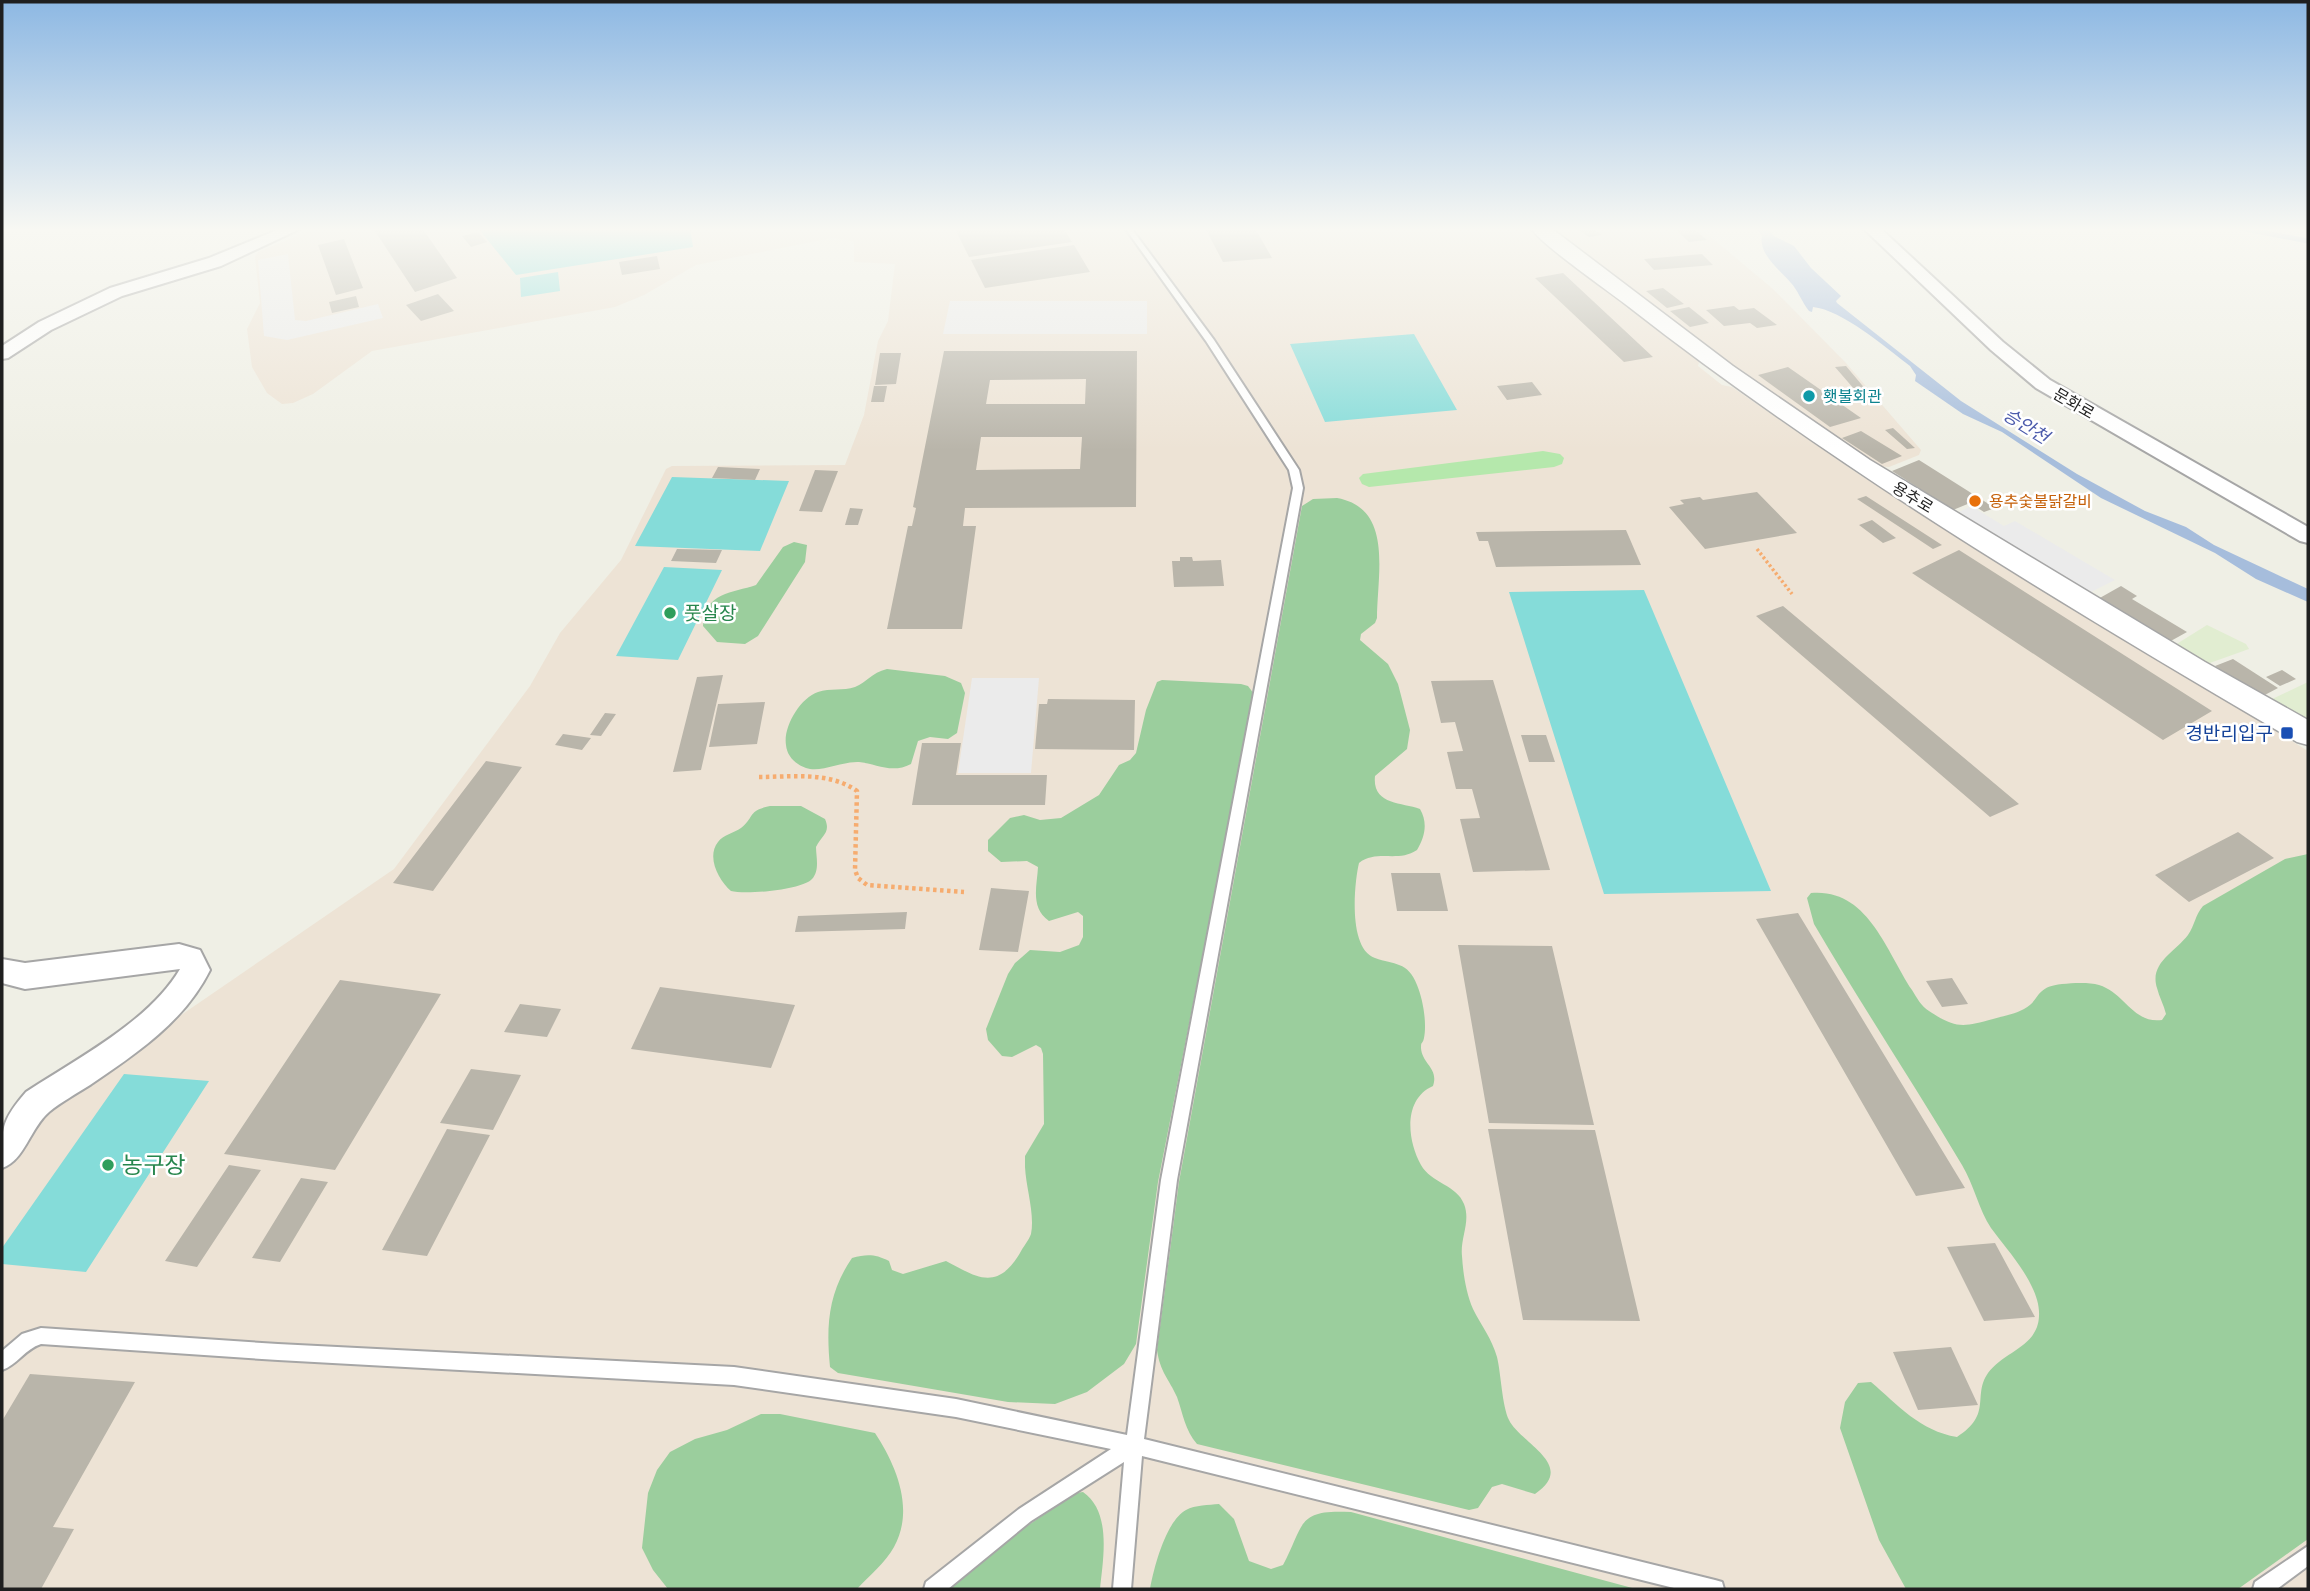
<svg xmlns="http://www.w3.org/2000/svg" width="2310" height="1591" viewBox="0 0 2310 1591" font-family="'DejaVu Sans','Noto Sans KR',sans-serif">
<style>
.military{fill:#ede3d5}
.farmland{fill:#e1edd1}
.grass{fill:#b5e8ac}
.forest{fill:#9bce9d}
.pitch{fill:#85dcd9}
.parking{fill:#ebebeb}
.water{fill:#a6bddc}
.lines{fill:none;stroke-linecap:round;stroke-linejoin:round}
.stream{stroke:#a6bddc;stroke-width:5}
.building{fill:#b9b5aa;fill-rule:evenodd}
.service-casing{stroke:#a6a6a6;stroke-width:4}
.minor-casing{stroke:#a6a6a6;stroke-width:4}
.tertiary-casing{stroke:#a6a6a6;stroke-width:3}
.path-far1{stroke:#f6ac6f;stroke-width:3.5;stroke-dasharray:2.5 2.5;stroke-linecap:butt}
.path{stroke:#f6ac6f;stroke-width:4.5;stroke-dasharray:3.5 3.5;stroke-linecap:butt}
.service{fill:#fff;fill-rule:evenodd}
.minor{fill:#fff;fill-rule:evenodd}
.tertiary{fill:#fff;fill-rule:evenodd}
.culture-dot{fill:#0f9aa8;stroke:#fff;stroke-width:2.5}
.food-dot{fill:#e8710a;stroke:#fff;stroke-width:2.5}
.leisure-dot{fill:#2e9e5b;stroke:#fff;stroke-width:2.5}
.transit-dot{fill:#1a4fb4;stroke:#fff;stroke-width:2.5}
.labels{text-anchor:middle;stroke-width:5;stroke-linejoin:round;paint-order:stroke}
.far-culture-label{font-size:16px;fill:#0d838f;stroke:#fff;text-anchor:start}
.far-street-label{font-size:16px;fill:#1f1f1f;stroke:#fff}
.far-food-label{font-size:16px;fill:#c56008;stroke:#fff;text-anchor:start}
.far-water-label{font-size:18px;font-style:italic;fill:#4d5cac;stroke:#fff}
.leisure-label{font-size:19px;fill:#27864d;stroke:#fff;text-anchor:start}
.transit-label{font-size:19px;fill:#164399;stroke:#fff;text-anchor:end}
.near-leisure-label{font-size:23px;fill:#27864d;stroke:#fff;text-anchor:start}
</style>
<rect width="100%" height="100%" fill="#efefe5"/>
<!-- military -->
<path class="military" d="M316,228H1529L1699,362L1698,366L1722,385L1732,387L1857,473L2308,751V1589H2V1169L34,1116L394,869L530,686L560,633L621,560L666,469L672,466L845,465L864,415L878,341L888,321L895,264L854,262V241L832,238L696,265L644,295L615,307L372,351L313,394L293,403L282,404L267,393L252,367L247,329L260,303L255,257L258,252Z
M1551,228H1700L1773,289L1846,363L1921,450L1919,455L1889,467L1878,466L1743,373Z"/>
<!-- farmland -->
<path class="farmland" d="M2207,625L2246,644L2249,649L2207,664L2175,645Z
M2308,682V728L2277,710L2270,700Z"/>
<!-- grass -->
<path class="grass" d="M1543,451L1560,454L1564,458L1562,464L1554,467L1369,487L1362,484L1359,478L1363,474Z"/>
<!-- forest -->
<path class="forest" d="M1337,498C1394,508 1377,575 1377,618L1375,623L1361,634L1360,640L1388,664L1398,684L1410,730L1407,749L1375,776C1372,805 1401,802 1420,809C1428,823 1425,837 1417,850C1398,863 1377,849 1359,863C1354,884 1348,949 1375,958C1394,965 1408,961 1417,985C1423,999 1427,1023 1424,1038C1422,1046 1421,1040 1421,1048C1422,1064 1439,1068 1433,1086C1403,1099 1407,1140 1421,1165C1431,1183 1457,1185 1464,1204C1471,1222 1460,1238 1462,1256C1463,1273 1466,1293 1473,1309C1481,1325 1492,1339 1497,1357C1501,1373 1502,1406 1509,1420C1520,1443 1578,1465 1535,1494L1502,1484L1492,1487L1478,1508L1469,1510L1197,1444C1185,1430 1183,1414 1177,1397C1169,1379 1160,1372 1157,1350L1179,1182L1302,506L1313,499Z
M794,542L807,545L805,562L758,636L745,644L717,642L703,626C704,592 733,593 756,585L783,547Z
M887,669L945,676L961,683L965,693L957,733L948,739L930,737L918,741L911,764C892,774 877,764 859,762C843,761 821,773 806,768C795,764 787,756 786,745C783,727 800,698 818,692C830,688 843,691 855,687C867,682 871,673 887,669Z
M1162,680L1241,684L1248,686L1254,694L1158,1182L1136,1344L1124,1364L1087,1392L1055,1404L1008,1402L838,1373L830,1367C826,1326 828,1293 852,1258C867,1254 875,1254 889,1261L892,1270L903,1274L946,1261C976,1277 997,1292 1020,1253C1023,1247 1029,1240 1031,1234C1035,1214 1026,1188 1025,1167V1156L1044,1124L1043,1054L1041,1048L1036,1045L1012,1057L1002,1056L988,1040L986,1029L1008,974L1015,963L1030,950L1060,952L1079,945L1083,937V916L1078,912L1049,921C1030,908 1037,886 1038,867L1027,861L1001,862L988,851V840L1010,818L1024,815L1040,820L1061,818L1099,795L1119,765L1130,760L1136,753L1146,710L1157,682Z
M770,806H801L825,819C831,833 822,835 816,847C816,857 820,870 812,879C802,890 745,895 731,891C719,881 706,857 718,842C723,835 734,833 741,828C755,817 747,811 770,806Z
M2308,854V1539L2238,1589H1906L1879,1540L1840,1428L1845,1402L1858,1383L1871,1382C1898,1405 1920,1431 1957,1437C1993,1414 1972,1396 1988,1373C2004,1351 2038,1347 2039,1316C2041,1286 2007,1250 1991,1228C1979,1210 1974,1185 1962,1165C1914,1084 1862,1006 1814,924L1807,898L1811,893C1868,888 1886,951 1912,990C1917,998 1921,1006 1929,1011C1956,1029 1963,1027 1993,1019C2003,1016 2015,1014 2024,1009C2041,1000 2034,987 2062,984C2073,983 2089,982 2099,985C2125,993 2133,1024 2162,1020L2166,1014C2164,1005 2159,997 2157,988C2149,963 2175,952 2188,935C2195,925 2195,915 2203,906L2285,859Z
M761,1414H780L875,1433C896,1465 915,1509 894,1547C886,1562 869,1576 857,1589H668L653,1570L642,1548L648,1493L657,1470L670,1452L695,1439L727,1430Z
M1083,1492C1112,1512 1103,1559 1100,1589H948L1027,1526L1076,1493Z
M1219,1504L1234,1519L1249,1561L1271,1569L1283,1565C1305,1524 1296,1509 1351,1512L1636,1589H1150C1154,1567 1166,1521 1186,1510C1195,1505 1209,1505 1219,1504Z"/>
<!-- pitch -->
<path class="pitch" d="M478,228H690L693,247L516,275Z
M558,272L560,291L521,297L520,278Z
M1414,334L1457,410L1325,422L1290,344Z
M672,477L789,481L760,551L635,546Z
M664,567L722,570L678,660L616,656Z
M1644,590L1771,891L1604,894L1509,592Z
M124,1074L209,1081L86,1272L2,1264V1248Z"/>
<!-- parking -->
<path class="parking" d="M288,254L295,320L306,321L378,304L383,318L287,340L264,336L258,260Z
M950,301H1147V334H943Z
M1971,506L2004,526L2015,521L2115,580L2085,595L1953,515Z
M972,678H1039L1031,773H958Z"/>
<!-- water -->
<path class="water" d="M1757,228H1767L1774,236L1794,246L1811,268L1841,296L1836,301L1837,303L1961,401L2077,474L2145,511L2186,527L2214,545L2308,589V602L2256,579L2215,553L2101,498L2002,432L1963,414L1915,381L1916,375L1910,366C1885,347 1842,310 1813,307L1812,312L1809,311C1802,302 1797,289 1791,283C1781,271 1758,254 1762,236Z"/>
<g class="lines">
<!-- stream -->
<path class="stream" d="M2240,228L2308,241"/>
</g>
<!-- building -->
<path class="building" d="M373,228H422L457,278L415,292Z
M981,228H1063L1072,242L969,257L956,231Z
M1205,228H1255L1272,258L1223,262Z
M1576,228H1592L1602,235L1589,237Z
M1674,228H1693L1707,240L1689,242Z
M478,232L487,242L471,247L462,236Z
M344,239L363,288L336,295L318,245Z
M1074,245L1090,272L985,288L971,260Z
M1702,254L1713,265L1654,270L1644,259Z
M657,256L660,269L622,275L619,262Z
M1563,273L1653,357L1624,362L1535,278Z
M1663,288L1684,304L1667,308L1646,291Z
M438,294L454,311L421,321L406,305Z
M356,296L359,307L332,313L329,302Z
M1734,306L1739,310L1754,308L1777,325L1757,328L1750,323L1724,326L1706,310Z
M1689,307L1709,323L1690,327L1670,311Z
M944,351H1137L1136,507L965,508L963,526H976L962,629H887L908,526H912L916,508L913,507ZM1086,379L1085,404H986L990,380ZM981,437H1082L1080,469L976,470Z
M880,353H901L896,384L875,385Z
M1846,366L1872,397H1861L1835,367Z
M1788,367L1861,418L1830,427L1758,375Z
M1532,382L1542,395L1507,400L1497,386Z
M874,386H887L884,402H871Z
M1893,428L1915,448L1907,449L1885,430Z
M1861,431L1902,456L1882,464L1842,438Z
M1919,460L1995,508L1984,512L1970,503L1953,510L1892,471Z
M718,467L760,469L755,480L712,478Z
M815,470L838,471L822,512L799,511Z
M1757,492L1797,533L1705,549L1669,507L1684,504L1680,500L1700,497L1703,500Z
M1866,496L1942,545L1933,549L1857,499Z
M850,508L863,509L858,525H845Z
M1872,520L1896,538L1883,543L1859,525Z
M1626,530L1641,565L1496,567L1488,541H1479L1476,532Z
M677,549L722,550L716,563L671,561Z
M1959,550L2212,711L2163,740L1912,573Z
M1180,557H1192L1193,561L1221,560L1224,586L1174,587L1172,561H1180Z
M2121,586L2137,596L2132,599L2187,632L2169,642L2098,599Z
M1783,606L2019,804L1990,817L1756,616Z
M2233,659L2278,688L2261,697L2215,666Z
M2282,670L2296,679L2280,686L2266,677Z
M723,675L701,770L673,772L697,677Z
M1493,680L1550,870L1473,872L1460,819L1480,818L1472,789H1456L1447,752L1463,751L1455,722L1441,723L1431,681Z
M1048,699L1135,700L1134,750L1035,749L1039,704H1047Z
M765,702L757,744L709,747L718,704Z
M605,713L616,714L601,736L590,735Z
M563,734L591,738L582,750L555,745Z
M1521,735H1546L1555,762H1529Z
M922,743H961L956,775H1047L1045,805H912Z
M486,761L522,767L433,891L393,883Z
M2238,832L2274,858L2189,902L2155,875Z
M1391,873H1440L1448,911H1397Z
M991,888L1029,891L1018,952L979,950Z
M907,912L905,929L795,932L798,916Z
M1798,913L1965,1188L1916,1196L1756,919Z
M1458,945L1552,946L1594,1125L1489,1123Z
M1952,978L1968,1004L1942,1007L1926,981Z
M340,980L441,994L335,1170L224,1154Z
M660,987L795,1005L771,1068L631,1049Z
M520,1004L561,1009L547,1037L504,1032Z
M471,1069L521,1075L493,1130L440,1123Z
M447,1129L490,1135L427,1256L382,1250Z
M1488,1129L1595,1130L1640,1321L1523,1320Z
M229,1165L261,1170L197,1267L165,1261Z
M301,1178L328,1182L280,1262L252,1258Z
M1995,1243L2035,1317L1984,1321L1947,1247Z
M1951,1347L1978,1405L1918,1410L1893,1352Z
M30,1374L135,1382L53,1527L74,1529L41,1589H2V1421Z"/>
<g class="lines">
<defs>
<path id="service" d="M1125,228H1131L1214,340L1299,470L1303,488L1177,1180L1144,1439L1715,1580L1722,1582L1724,1589H1678L1142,1456L1131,1589H1113L1124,1462L1031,1521L948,1589H924L926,1582L1019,1509L1111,1449L956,1417L734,1385L278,1360L41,1344C25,1349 17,1365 2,1370V1351L22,1334L41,1328L278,1344L734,1367L956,1399L1127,1435L1161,1180L1293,488L1289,470L1206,341Z
M2308,1546V1566L2277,1589H2253L2255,1582Z"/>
<path id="minor" d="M282,228H302L221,266L122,296L51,330L8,358L2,359V346L39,322L110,288L209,258Z
M1863,228H1880L2003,342L2050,380L2308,527V543L2300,541L2036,388L1991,350Z
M179,944L200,950L210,970C184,1022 137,1053 90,1085C76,1094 61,1102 49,1112C30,1128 25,1160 2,1168C2,1129 0,1122 26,1092C76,1059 149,1022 180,969L25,989L2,983V959L25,963Z"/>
<path id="tertiary" d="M1531,228H1551L1733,366L1870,460L2205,662L2308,720V745L2297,742C2068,608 1839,471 1629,307C1610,292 1539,243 1531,228Z"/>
</defs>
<!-- service casing -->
<use href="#service" class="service-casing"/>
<!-- minor casing -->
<use href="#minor" class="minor-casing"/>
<!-- tertiary casing -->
<use href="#tertiary" class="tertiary-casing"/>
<!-- path-far1 -->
<path class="path-far1" d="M1757,549L1792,594"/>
<!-- path -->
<path class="path" d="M759,777C791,777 829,771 857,791L855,870L858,878L867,885L964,892"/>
<!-- service -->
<use href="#service" class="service"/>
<!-- minor -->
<use href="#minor" class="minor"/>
<!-- tertiary -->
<use href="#tertiary" class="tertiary"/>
</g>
<!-- sky -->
<linearGradient id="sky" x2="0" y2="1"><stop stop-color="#8db8e3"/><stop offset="0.51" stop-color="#f8f8f3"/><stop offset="1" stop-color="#f8f8f3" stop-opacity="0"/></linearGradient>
<rect width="2310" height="450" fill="url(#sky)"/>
<!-- markers -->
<circle class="culture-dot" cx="1809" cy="396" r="7"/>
<circle class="food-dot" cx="1975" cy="501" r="7"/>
<g class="leisure-dot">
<circle cx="670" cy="613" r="7"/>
<circle cx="108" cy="1165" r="7"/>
</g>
<rect class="transit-dot" x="2280" y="726" width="14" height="14" rx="3.5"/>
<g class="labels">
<!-- far-culture labels -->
<g class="far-culture-label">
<text x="1823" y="402">횃불회관</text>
</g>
<!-- far-street labels -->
<g class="far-street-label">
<text transform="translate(2074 403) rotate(30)" y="6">문화로</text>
<text transform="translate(1913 497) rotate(31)" y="6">용추로</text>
</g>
<!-- far-food labels -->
<g class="far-food-label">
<text x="1989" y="507">용추숯불닭갈비</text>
</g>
<!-- far-water labels -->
<g class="far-water-label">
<text transform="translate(2026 426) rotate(32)" y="6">승안천</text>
</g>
<!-- leisure labels -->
<g class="leisure-label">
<text x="684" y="620">풋살장</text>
</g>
<!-- transit labels -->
<g class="transit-label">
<text x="2273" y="740">경반리입구</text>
</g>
<!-- near-leisure labels -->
<g class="near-leisure-label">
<text x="122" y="1173">농구장</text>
</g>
</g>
<!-- border -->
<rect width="2310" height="1591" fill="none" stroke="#1f1f1f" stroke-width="7"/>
</svg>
